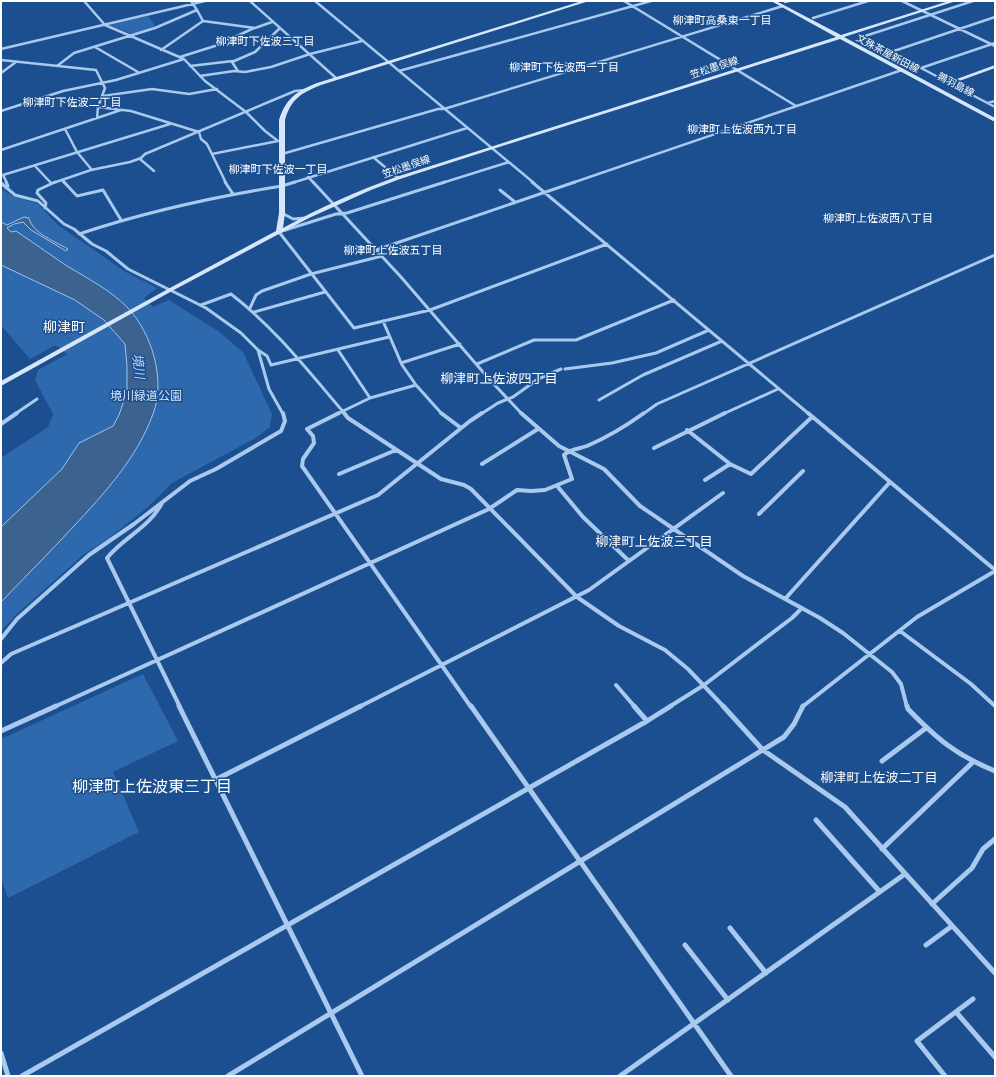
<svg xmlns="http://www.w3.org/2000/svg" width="996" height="1077" viewBox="0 0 996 1077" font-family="Quicksand,'Noto Sans JP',sans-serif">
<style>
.green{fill:#2e69ad}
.water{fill:#3c6290;stroke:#9cc4f0}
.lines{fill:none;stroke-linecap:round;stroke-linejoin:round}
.street-far3{stroke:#a9c9ee;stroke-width:2.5}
.street-far2{stroke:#a9c9ee;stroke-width:3}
.street-far1{stroke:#a9c9ee;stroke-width:4}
.street{stroke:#a9c9ee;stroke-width:5}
.secondary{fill:#d6e6fa;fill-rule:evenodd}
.labels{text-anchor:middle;stroke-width:3;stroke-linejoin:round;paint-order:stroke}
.far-street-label{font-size:10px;fill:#fff;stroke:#1b4f8f}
.far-neighbourhood-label{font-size:11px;fill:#fff;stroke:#1b4f8f}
.park-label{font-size:12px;fill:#cfe3fa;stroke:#1b4f8f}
.water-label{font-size:13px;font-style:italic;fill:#b5d3f5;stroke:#1b4f8f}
.neighbourhood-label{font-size:13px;fill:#fff;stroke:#1b4f8f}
.quarter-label{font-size:14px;fill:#fff;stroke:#1b4f8f}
.near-neighbourhood-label{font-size:16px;fill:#fff;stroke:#1b4f8f}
</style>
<rect width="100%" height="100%" fill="#1b4f8f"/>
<!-- green -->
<path class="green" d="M148,16L156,27L132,34L110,25Z
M1,189L11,195L38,204L58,225L124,271L157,288L144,298L153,307L169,300L218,331L243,352L272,414L270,427L254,439L172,483L148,507L108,539L83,555L19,612L1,631V458L48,427L53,414L35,380L38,370L67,354L56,345L30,359L1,325Z
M143,674L178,741L113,772L139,832L8,898L1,878V739Z"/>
<!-- water -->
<path class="water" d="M24,217L29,218C32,233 56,242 68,249L66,251L31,230L23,222L14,224L7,228L11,232L16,231L19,233C35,244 51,255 67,266C87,278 110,290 127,307C152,333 166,380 153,414C137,458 104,494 73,527C49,553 25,577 1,602V527L62,469L79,443L113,426L119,415L127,392V366L125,344L104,320L75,300L1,265V222L7,225Z"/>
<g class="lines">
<!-- street-far3 -->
<path class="street-far3" d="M84,1L105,25L184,59L205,81L246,112L265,131L278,141
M250,1L336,78
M315,1L534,183
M624,1L796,106
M902,1L995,46
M973,1L865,36L866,39L995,107
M785,2L789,1
M197,10L203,21L255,28L272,22
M813,18L868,1
M95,47L138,72
M1,49L205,1
M161,50L203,21
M891,52L995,17
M180,57L218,45L254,28
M1,60L96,70L105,88L98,107
M57,66L74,53L155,28L197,10L191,1
M190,66L233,61
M921,68L995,43
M238,71L232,62L255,52L280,28
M399,71L651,1
M1,73L16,62
M200,76L234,71L245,72L271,67L310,54L362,41
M103,96L152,89L189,94L217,89
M988,103L995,101
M1,111L63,91L116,80L184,59
M97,118L98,107L131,111L199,132
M65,129L77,152L92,170
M199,132L201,139L207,144L226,183
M1,150L121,110
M212,154L278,141
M282,154L438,109H444L783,6
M373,157L398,178
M140,159L154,171
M35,166L51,183
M308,177L314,183
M62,180L65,183
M7,183L3,175L170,124
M53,183L91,170L130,162L141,158L145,154L295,91L305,90
M292,183L467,128
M442,183L509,162
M572,183L902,70"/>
<!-- street-far2 -->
<path class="street-far2" d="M64,182L77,196L103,190L121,220
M225,182L233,194
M313,182L401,277L489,379L522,414
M445,182L347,213L336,214L279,232L354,328L430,310L607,244
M532,182L809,414
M1,183L15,195L38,201L64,224L74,229L92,244L106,251L128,269L206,308L241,333L258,350L269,389L283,414
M6,188L8,186L6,182
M500,190L515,202
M45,208L46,203L37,193L38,190L55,182
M282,213L293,219L305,218
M79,234C145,212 213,197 282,186L295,182
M376,250L575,182
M201,305L231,294C275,328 309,372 345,414
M250,308L256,295L262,291L311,274L382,256
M254,312L325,292
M383,321L402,365L416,385
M258,350L267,356L271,365L389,337
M338,350L370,398
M401,363L460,344
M477,364L534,340H576L674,300
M565,369L612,363L656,353L709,330
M599,400L643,375L722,341
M15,414L37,399
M337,414L370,398L416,385L442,414
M481,414L498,403L513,397L538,379L561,369
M643,414L657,404L995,255
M723,414L778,389"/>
<!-- street-far1 -->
<path class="street-far1" d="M339,413L307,429L313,436L314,443L303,459L302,466L471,707
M344,413L348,418L441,479L464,485L471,489L577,597L619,626L665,650L688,669L724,707
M441,413L461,428
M521,413L559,446L604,469L640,506L743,576L820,618L843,633L892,672L901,684L907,707
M808,413L995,570
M1,424L17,413
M687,430L730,464L751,474L812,417
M654,448L725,413
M482,464L538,429
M339,474L396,450
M705,480L730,464
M558,487L583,517L629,561
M162,503C149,528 124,537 107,558L180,707
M759,514L803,471
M785,599L890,482
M900,631L971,684L995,706
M1,639L17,619L89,555L134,524L190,481L216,469L281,431L285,421L283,413
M1,663L11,654L378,495L470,421L482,413
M616,685L635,707
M54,707L489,509L517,490L531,491L545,490L572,479L564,455C570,449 579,449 587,446C608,437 626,426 644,413
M359,707L589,590L723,493
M669,707L704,685L792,618L801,609
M802,707L917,617L995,571"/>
<!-- street -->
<path class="street" d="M179,706L362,1076
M471,706L731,1076
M634,706L647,721
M723,706L763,750L845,807L995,973
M907,706L908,709C937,739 956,755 995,771
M1,731L56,706
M882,761L926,728
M215,780L361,706
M816,820L880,892
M882,849L973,762
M932,904L972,868L983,849L995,839
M730,928L766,973
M685,945L728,1000
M926,945L952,926
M956,1012L995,1057
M1,1053L8,1076
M22,1076L647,721L671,706
M228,1076L784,737L794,724L803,706
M620,1076L905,874
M945,1076L917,1041L973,999"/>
<!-- secondary -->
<path class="secondary" d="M582,1H589L321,85C301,93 291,99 285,120V213L283,228C319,208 357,191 396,177L836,37L771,1H776L841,35L949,1H956L844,37L995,118V122L840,39L493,149L400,179L371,190L309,218L172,291L1,386V381L168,289L276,231L279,213V120C286,98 297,91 317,83Z
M995,65V68L951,84L946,83Z"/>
</g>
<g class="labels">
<!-- far-street labels -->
<g class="far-street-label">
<text transform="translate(888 53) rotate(28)" y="4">文殊茶屋新田線</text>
<text transform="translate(714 67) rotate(-18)" y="4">笠松墨俣線</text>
<text transform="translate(956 84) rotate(28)" y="4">鶉羽島線</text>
<text transform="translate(406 166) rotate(-19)" y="4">笠松墨俣線</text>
</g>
<!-- far-neighbourhood labels -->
<g class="far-neighbourhood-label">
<text x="722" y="24">柳津町高桑東一丁目</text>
<text x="265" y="45">柳津町下佐波三丁目</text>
<text x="564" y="71">柳津町下佐波西一丁目</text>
<text x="72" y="106">柳津町下佐波二丁目</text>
<text x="742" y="133">柳津町上佐波西九丁目</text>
<text x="278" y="173">柳津町下佐波一丁目</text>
<text x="878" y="222">柳津町上佐波西八丁目</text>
<text x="393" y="254">柳津町上佐波五丁目</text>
</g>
<!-- park labels -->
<g class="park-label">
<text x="146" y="400">境川緑道公園</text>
</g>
<!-- water labels -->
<g class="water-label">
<text transform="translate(139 366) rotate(83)" y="5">境川</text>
</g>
<!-- neighbourhood labels -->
<g class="neighbourhood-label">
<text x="499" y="383">柳津町上佐波四丁目</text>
<text x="654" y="546">柳津町上佐波三丁目</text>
<text x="879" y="782">柳津町上佐波二丁目</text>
</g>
<!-- quarter labels -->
<g class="quarter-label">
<text x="64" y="332">柳津町</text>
</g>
<!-- near-neighbourhood labels -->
<g class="near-neighbourhood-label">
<text x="152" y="792">柳津町上佐波東三丁目</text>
</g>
</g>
<!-- border -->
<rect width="996" height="1077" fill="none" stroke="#ffffff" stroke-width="4"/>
</svg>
